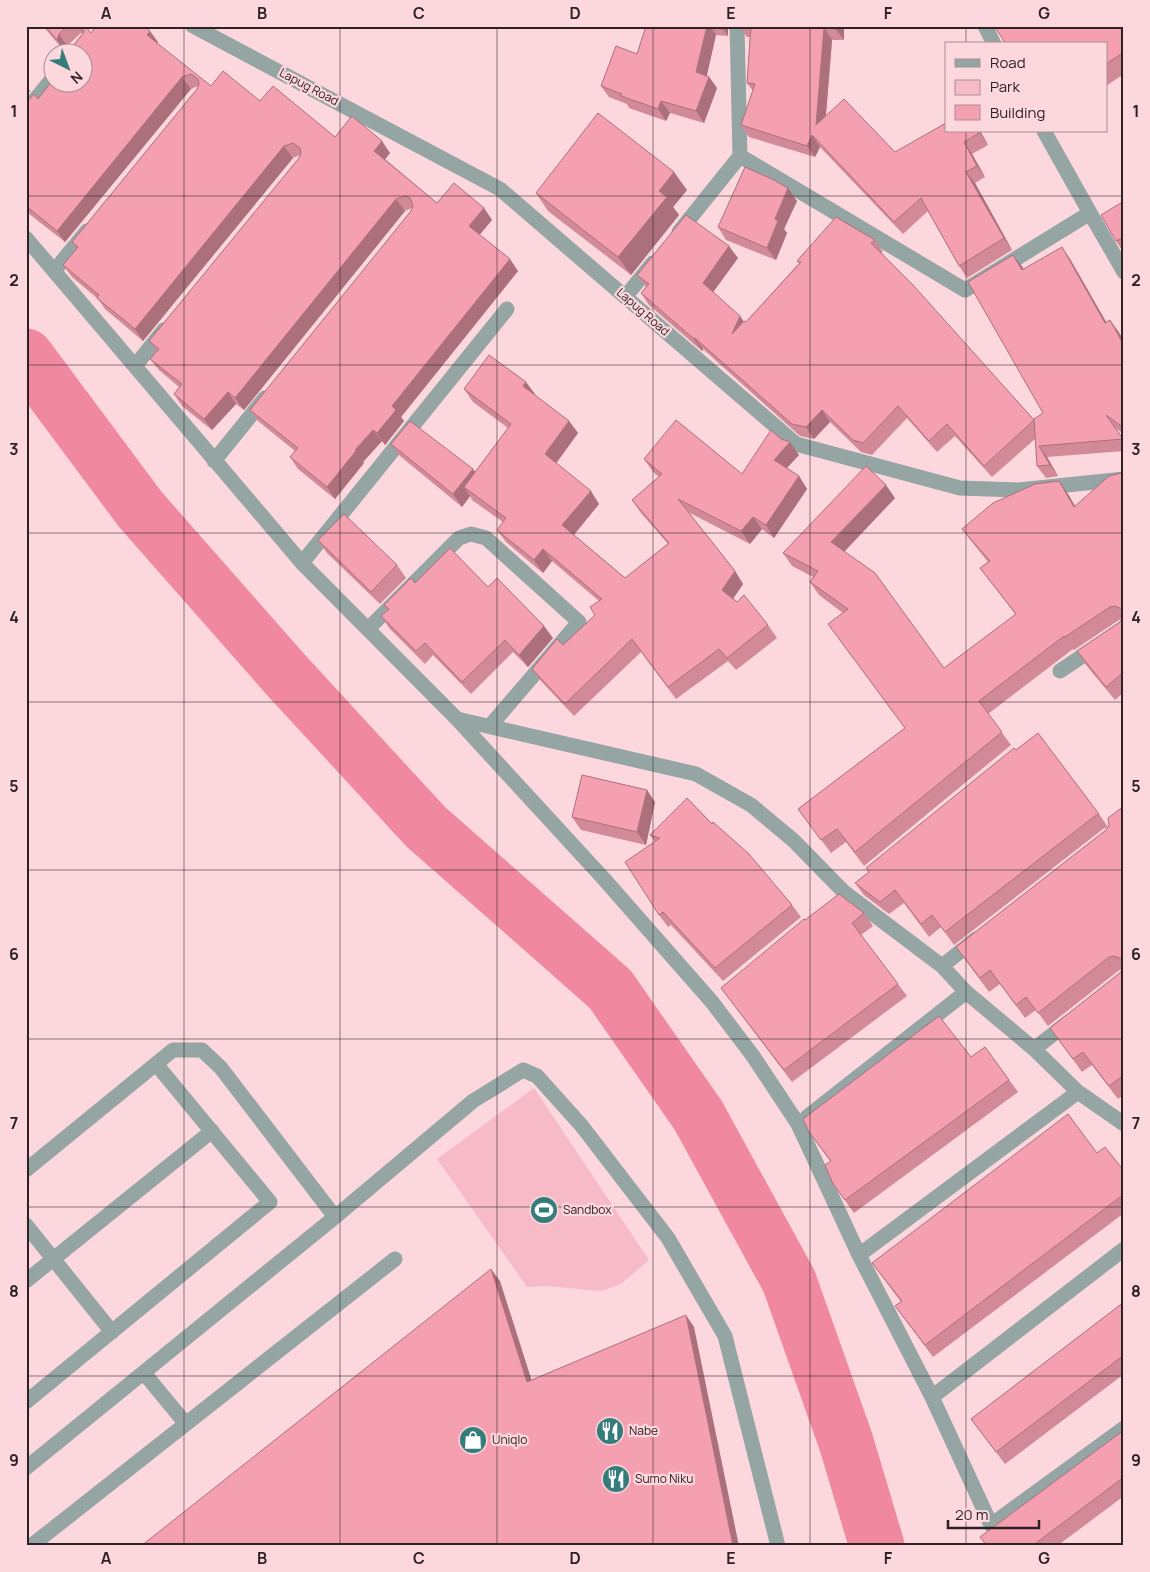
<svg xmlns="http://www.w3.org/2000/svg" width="1150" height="1572" viewBox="0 0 1150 1572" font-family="Manrope,sans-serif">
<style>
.green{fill:#f7bbc7}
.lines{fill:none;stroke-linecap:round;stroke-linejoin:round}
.river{stroke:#f088a0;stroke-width:55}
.service{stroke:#94a5a4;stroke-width:15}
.minor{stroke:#94a5a4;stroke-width:15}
.wall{fill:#d28a98;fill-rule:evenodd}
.shaded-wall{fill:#ab707c}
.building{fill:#f4a0b1;stroke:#ab707c}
.grid{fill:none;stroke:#2e2123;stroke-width:1;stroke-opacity:0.55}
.labels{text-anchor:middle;stroke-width:4.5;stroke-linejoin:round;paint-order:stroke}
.street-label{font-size:12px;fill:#2e2123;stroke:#fcd7dd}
.poi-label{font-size:12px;fill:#2e2123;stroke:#fcd7dd;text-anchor:start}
.neatline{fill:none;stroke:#2e2123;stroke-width:2}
.grid-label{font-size:16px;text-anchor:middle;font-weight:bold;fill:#2e2123}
</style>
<rect width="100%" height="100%" fill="#fcd7dd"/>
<!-- green -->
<path class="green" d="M534,1088L649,1260L621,1284L601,1291L548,1286L527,1287L437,1159Z"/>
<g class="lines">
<!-- river -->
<path class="river" d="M26,356L140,509L286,675L426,827L610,989L698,1115L789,1281L846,1442L877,1546"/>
<!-- service -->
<path class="service" d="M26,1170L173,1050H202L221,1068L335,1217
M26,1225L112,1332
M26,1281L212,1131
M144,1373L186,1424
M26,1402L270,1202L156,1064
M26,1468L335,1217L473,1101L523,1070L537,1076L581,1125L668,1238L725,1336L778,1546
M31,1546L395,1259"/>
<!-- minor -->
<path class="minor" d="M193,26L500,189L796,444L960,488L1019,490L1124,479
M737,26L740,156L965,290L1090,213L1124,272
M985,26L994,44
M26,111L52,79
M1044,131L1090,213
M679,232L740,156
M26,238L302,563L457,719L604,879L712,1002L753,1056L798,1124L859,1255L932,1397L991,1525L1124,1428
M55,270L87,231
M625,297L653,263
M135,366L164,330
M214,461L265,398
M302,563L507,309
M368,629L459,538L471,534L486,538L579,622L490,726
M1060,671L1124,628
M457,719L696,774L751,805L793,840L844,892L942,966L966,992L1034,1049L1078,1092L1124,1124
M942,966L976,939
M1034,1049L1070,1021
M807,1117L966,992
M859,1255L1078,1092
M932,1397L1124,1249"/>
</g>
<!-- wall -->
<path class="wall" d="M43,26H85L91,33L158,42L157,44L211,86L260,101L335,137L390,153L385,159L437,203L484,208L492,220L479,235L518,271L401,417L404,421L385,445L382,441L363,462L364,463L335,499L298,469L290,457L295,451L258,421L250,410L411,211L412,208L405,211L244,410L236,404L212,430L182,406L174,394L179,387L159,370L150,359L157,351L149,341L299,158L300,155L293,158L143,341L105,309L98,299L72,277L63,265L76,249L72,242L197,89L198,86L191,89L65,242L28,213L26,210V103L38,99L82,52H67L65,50V52ZM81,33H83L73,46L66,49L67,46Z
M646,26H728V36L716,35L706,76L709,77L717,88L704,123L670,113L666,121L629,108L627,104L609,97L601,86L637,54Z
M739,26H844V40H832L826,116L895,152L980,131L988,145L972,154L985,177L975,183L1012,250L967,278L959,266L928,211L903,234L820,147L815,157L749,137L741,125L753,91L747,83L750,37H747Z
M1124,26V74L1106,86V44Z
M687,190L673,207L679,215L631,275L548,211L536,193Z
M797,201L784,229L787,233L776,260L726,240L718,227Z
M1124,201V253L1116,241Z
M875,240L883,252L881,253L1035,421L1043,413L1013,255L1023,269L1070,259L1106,322L1118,331L1124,341V434L1114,427L1124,440V451L1047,457L1058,476L1046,478L1037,466L1036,438L992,477L955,436L937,452L907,418L872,455L861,452L830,422L814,439L800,436L703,349L702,351L649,305L641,293L646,287L637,275L738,258L713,292L743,322H746L799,263L797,261Z
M464,389L535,394L534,395L569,421L578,433L556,464L599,504L574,535L625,578L668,544L641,513L632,500L659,477L653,472L644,459L742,474L781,439L790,442L799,455L787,468L799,476L807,489L774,538L762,529L750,544L688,512L735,571L743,584L733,599L768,625L777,638L736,670L728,661L676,699L641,652L574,716L541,681L532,669L563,645L595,615L599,601L552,561L543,573L506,542L497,530L503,522L472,500L470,496L462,507L400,456L391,444L475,472L508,428L473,402Z
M1124,462V692L1115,700L1086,665L1077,651L1120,622L1122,619L1119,620L1074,650L1073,649L988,714L1011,745L864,866L846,842L831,853L798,809L905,728L828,624L843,613L819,595L810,582L813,577L792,566L783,553L895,498L844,552L944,668L1016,615L980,568L988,562L972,542L962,529L1068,494L1075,506L1121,473L1123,469Z
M318,540L397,565L406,578L380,604L327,553Z
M415,583L488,587L553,638L528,667L513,652L471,694L433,655L425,664L390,629L381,616L388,610L384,605Z
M1016,750L1099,814L1108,827L1103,829L954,945L941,927L929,937L904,903L889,914L864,895L855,883L869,872Z
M687,798L792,905L801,917L723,981L671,925L668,927L659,915L655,842L650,835Z
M655,802L646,845L581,830L572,817Z
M1124,806V1095L1118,1099L1092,1065L1082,1072L1050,1028L1121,972L1122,969L1118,971L1048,1026L1036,1010L1025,1018L1000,984L989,992L956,947L1106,830Z
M864,913L873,926L861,935L907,996L792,1082L721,988L805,920Z
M985,1047L1018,1092L854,1213L833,1184L830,1161L809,1132L971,1057Z
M1097,1153L1124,1171V1213L933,1357L895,1306L901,1302L872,1263Z
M1124,1302V1374L1005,1464L971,1419Z
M1124,1430V1496L1057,1546H986Z"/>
<!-- shaded-wall -->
<path class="shaded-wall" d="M707,26H710L716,35L705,84L696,72Z
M721,26H728V36Z
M835,26H844V40L835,28Z
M824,28L832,40L824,137L816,125Z
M150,31L158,42L155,47L147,35Z
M59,34L67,46L65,52L57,40Z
M182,77L191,89L65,242L57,231Z
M709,77L717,88L704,123L696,111Z
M26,85L30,91L26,96Z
M661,101L670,113L666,121L658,109Z
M978,131H980L988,145Z
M812,135L820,147L815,157L807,146Z
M382,141L390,153L383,162L374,151Z
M964,142L972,154L985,177L977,166Z
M284,146L293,158L143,341L135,329Z
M674,172L687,190L673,207L679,215L631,275L618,257L659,191Z
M966,172L975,183L1012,250L1004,238Z
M788,188L797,201L784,229L787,233L776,260L767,248L775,219Z
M396,199L405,211L244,410L235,398Z
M484,208L492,220L477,238L469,226Z
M729,246L738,258L711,295L703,283Z
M1062,247L1070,259L1113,334L1105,323Z
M1013,255L1022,266L1030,281L1022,270Z
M510,259L518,271L401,417L404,421L385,445L377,433L392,406Z
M740,316L748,328L732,334Z
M1110,320L1118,331L1124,341V344Z
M695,338L703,349L702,351L694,339Z
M526,382L535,394L531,399L523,386Z
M228,392L236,404L212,430L204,419Z
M822,410L830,422L814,439L806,427Z
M569,421L578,433L553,467L545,454Z
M373,430L382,441L363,462L364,463L335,499L327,487L355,450Z
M790,442L799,455L783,472L774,460Z
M1039,446L1047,457L1058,476L1050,465Z
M473,469L482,481L464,487L470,496L462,507L453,494Z
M799,476L807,489L774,538L766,525Z
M1059,481L1068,494L1083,520L1074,507Z
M886,485L895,498L840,556L831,542Z
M591,491L599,504L571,538L562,525Z
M753,517L762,529L750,544L741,531Z
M543,549L552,561L543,573L534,560Z
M735,571L743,584L730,603L722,590Z
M544,626L553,638L528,667L519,655Z
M647,790L655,802L646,845L637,832Z
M491,1269L500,1281L536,1394L527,1382Z
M686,1315L694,1327L739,1546H733Z"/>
<!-- building -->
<path class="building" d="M45,26H67L59,34L57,40Z
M82,26H85L91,33L96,26H144L150,31L147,35L211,86L223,71L260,101L273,86L335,137L352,116L382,141L374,151L437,203L454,183L484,208L469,226L510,259L392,406L396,410L377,433L373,430L355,450L356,451L327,487L290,457L298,448L250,410L411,211L413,206L410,198L405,196L396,199L235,398L228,392L204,419L174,394L182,384L150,359L159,349L149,341L299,158L301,153L300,148L293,143L284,146L135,329L97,298L99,295L63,265L78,247L72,242L197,89L199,84L198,79L191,74L182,77L57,231L26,206V103L34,94L38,99L52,81V82H82V52H68L65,49L73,46L84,32Z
M646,26H707L696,72L709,77L696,111L661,101L658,109L621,96L622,94L601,86L616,46L637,54Z
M751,26H835V28H824L816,125L844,99L895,152L946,123V131H978L979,133L964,142L977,166L966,172L1004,238L959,266L921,198L894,222L812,135L807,146L741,125L755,84L747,83Z
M994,26H1124V52L1106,64V44H1006Z
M598,113L674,172L659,191L667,197L618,257L536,193Z
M745,167L774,180L788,188L775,219L778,221L767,248L718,227Z
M1124,201V237L1116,241L1101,215Z
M686,215L729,246L703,283L740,316L732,334L744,321L746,322L801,262L797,261L836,217L875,240L871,243L913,285L1034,420L984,466L947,424L929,441L898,406L863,443L853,440L822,410L806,427L792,424L695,338L694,339L641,293L649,284L637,275Z
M1062,247L1105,323L1110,320L1122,342H1121L1124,347V428L1106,415L1123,439L1039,446L1050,465L1037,466L1034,419L1043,413L968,282L1013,255L1022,270Z
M489,355L526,382L523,386L569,421L545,454L591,491L562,525L625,578L669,543L632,500L662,474L644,459L676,420L742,474L771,430L781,439L790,442L774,460L799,476L766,525L753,517L741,531L678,499L735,571L722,590L737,602L744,595L768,625L727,658L719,649L668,687L632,639L565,704L532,669L557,639L563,645L595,615L590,607L602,599L543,549L534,560L497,530L506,518L464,487L511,424L464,389Z
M410,421L473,469L453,494L391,444Z
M1124,462V614L1122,609L1115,606L1110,607L1065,637L1064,636L979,701L1002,732L855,852L837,829L821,840L798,809L905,728L828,624L848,609L810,582L818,571L783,553L866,466L886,485L831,542L875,573L944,668L1016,614L980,568L990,561L962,529L993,503L1035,484L1059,481L1074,507L1109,476L1121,473L1123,469Z
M344,514L397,565L371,592L318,540Z
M450,548L488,587L497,578L544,626L519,655L505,640L462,682L425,643L416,651L381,616L389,609L384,605L411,578L415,583Z
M1124,615V672L1106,687L1077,651L1120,622Z
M1038,733L1099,814L1095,816L945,932L932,915L921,924L895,890L880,902L855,883L869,872L866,868L1014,748L1016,750Z
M582,775L647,790L637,832L572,817Z
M687,798L712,824L713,822L749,854L792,905L715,968L663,912L659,915L625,862L660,838L650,835Z
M1124,806V963L1122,959L1114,956L1109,957L1038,1013L1026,997L1016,1005L990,970L980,978L956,947L1106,830L1109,826L1108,818Z
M839,894L864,913L852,923L898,984L784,1070L721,988L804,919L805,920Z
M1124,965V1075L1109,1086L1083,1052L1073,1059L1050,1028L1121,972Z
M939,1016L971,1057L985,1047L1009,1080L845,1200L833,1184L825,1165L831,1161L809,1132L803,1119Z
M1068,1114L1097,1153L1105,1147L1124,1171V1194L925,1345L895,1306L902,1301L872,1263Z
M491,1269L527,1382L686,1315L733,1546H141Z
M1124,1302V1355L996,1452L971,1419Z
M1124,1430V1477L1032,1546H987L980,1537Z"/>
<!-- grid -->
<path class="grid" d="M184,26V1546M340,26V1546M497,26V1546M653,26V1546M810,26V1546M966,26V44M966,131V1546M26,196H1124M26,365H1124M26,533H1124M26,702H1124M26,870H1124M26,1039H1124M26,1207H1124M26,1376H1124"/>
<!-- icons -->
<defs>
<symbol id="stadium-disc" viewBox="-11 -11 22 22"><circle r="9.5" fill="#357d7b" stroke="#fcd7dd"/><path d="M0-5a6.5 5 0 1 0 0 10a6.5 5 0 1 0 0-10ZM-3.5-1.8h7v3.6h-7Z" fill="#fff"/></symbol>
<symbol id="restaurant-disc" viewBox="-11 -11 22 22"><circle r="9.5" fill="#357d7b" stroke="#fcd7dd"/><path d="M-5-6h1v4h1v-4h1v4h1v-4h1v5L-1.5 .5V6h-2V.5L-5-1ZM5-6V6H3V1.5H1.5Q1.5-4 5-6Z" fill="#fff"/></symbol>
<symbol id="shop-disc" viewBox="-11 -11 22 22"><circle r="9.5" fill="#357d7b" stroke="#fcd7dd"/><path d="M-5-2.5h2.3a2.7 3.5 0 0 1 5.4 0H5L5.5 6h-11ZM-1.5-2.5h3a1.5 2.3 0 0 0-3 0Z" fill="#fff"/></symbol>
</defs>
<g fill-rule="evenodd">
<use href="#stadium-disc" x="528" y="1194" width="32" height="32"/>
<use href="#restaurant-disc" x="594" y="1415" width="32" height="32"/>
<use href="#shop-disc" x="457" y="1424" width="32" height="32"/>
<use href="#restaurant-disc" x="600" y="1463" width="32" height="32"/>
</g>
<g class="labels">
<!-- street labels -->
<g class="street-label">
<text transform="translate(309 87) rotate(28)" y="4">Lapug Road</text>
<text transform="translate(643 312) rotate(41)" y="4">Lapug Road</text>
</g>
<!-- poi labels -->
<g class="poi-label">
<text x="563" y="1214">Sandbox</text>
<text x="629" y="1435">Nabe</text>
<text x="492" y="1444">Uniqlo</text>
<text x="635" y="1483">Sumo Niku</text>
</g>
</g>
<!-- border -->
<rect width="1150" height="1572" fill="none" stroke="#fcd7dd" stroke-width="55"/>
<!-- legend -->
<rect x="945" y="42" width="162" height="90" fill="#fcd7dd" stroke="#aa8e93"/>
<rect x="955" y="59" width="25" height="8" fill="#94a5a4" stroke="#aa8e93"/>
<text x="990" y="68" font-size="15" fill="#2e2123">Road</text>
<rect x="955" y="80" width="25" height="15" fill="#f7bbc7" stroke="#aa8e93"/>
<text x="990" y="92" font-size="15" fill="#2e2123">Park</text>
<rect x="955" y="105" width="25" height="15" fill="#f4a0b1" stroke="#aa8e93"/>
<text x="990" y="118" font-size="15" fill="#2e2123">Building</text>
<!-- north arrow -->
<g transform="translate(68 68) rotate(138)"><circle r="24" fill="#fcd7dd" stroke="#aa8e93"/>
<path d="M0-4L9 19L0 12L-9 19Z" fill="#357d7b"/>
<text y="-8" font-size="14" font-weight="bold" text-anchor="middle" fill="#2e2123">N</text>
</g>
<!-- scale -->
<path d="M948 1520v8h91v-8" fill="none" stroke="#2e2123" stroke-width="2.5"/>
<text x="955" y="1520" font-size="15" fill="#2e2123" stroke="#fcd7dd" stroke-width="4" paint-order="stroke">20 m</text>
<rect x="28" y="28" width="1094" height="1516" class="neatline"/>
<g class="grid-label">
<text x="106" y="19">A</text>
<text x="262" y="19">B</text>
<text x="419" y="19">C</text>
<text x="575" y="19">D</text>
<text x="731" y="19">E</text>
<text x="888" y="19">F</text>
<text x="1044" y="19">G</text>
<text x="14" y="117">1</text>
<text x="1136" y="117">1</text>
<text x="14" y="286">2</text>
<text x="1136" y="286">2</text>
<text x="14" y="455">3</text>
<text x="1136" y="455">3</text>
<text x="14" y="623">4</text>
<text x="1136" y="623">4</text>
<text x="14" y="792">5</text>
<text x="1136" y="792">5</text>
<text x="14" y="960">6</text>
<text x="1136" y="960">6</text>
<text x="14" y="1129">7</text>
<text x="1136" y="1129">7</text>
<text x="14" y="1297">8</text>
<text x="1136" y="1297">8</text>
<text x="14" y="1466">9</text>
<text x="1136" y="1466">9</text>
<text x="106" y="1564">A</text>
<text x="262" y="1564">B</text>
<text x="419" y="1564">C</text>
<text x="575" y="1564">D</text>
<text x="731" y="1564">E</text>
<text x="888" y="1564">F</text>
<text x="1044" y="1564">G</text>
</g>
</svg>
